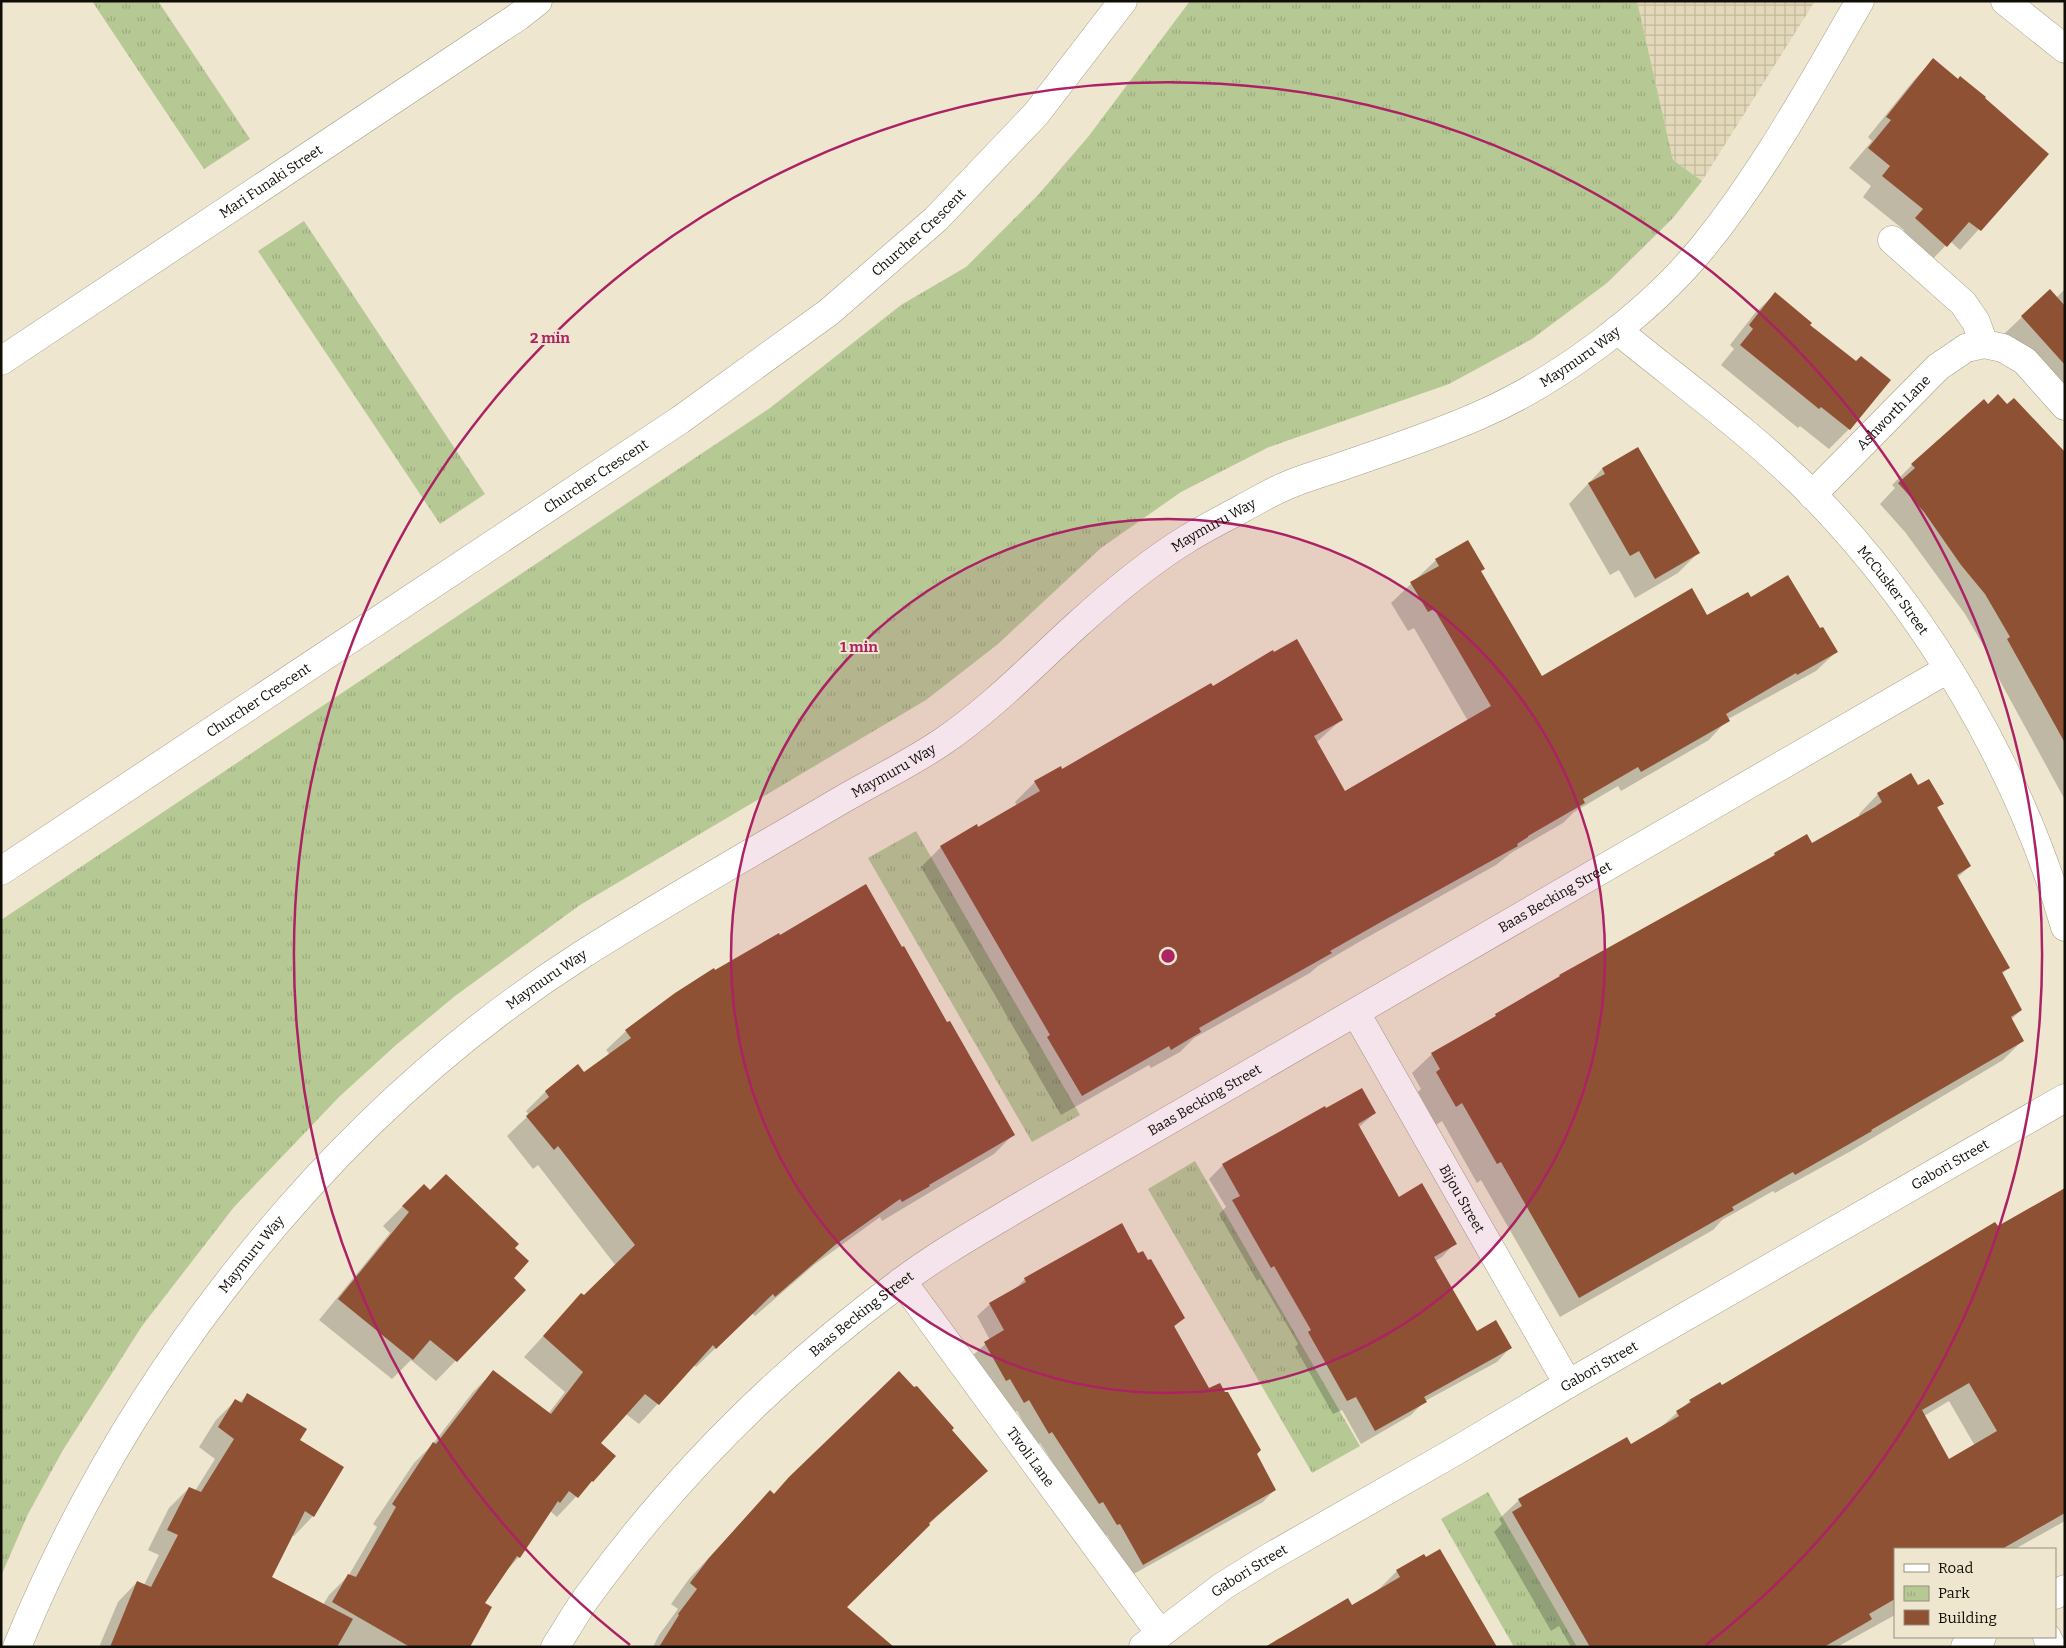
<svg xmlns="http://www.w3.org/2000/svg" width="2066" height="1648" viewBox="0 0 2066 1648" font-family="Bitter,serif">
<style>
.industrial{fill:url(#industrial-grid)}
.park{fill:url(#park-tufts)}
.shadow{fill:#0003;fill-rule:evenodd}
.building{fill:#8f5133;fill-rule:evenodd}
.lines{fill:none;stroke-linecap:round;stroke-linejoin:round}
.minor-casing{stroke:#a7a089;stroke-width:29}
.minor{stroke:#fff;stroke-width:28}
.ring{fill:none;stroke:#ac2264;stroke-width:2.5}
.labels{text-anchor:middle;stroke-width:4;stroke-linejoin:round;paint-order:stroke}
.street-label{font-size:14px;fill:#100d06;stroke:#eee6ce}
.centre{fill:#ac2264;stroke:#eee6ce;stroke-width:2.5}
.ring-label{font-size:15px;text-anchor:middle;font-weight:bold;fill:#ac2264;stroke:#eee6ce;stroke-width:4;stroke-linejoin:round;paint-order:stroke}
</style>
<defs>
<pattern id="industrial-grid" width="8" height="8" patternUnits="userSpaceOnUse" patternTransform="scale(1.25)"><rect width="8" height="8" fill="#e3d9ba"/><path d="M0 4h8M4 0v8" fill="none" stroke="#c2b99e"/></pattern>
<pattern id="park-tufts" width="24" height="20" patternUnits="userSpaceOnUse" patternTransform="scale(1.25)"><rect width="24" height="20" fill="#b6c995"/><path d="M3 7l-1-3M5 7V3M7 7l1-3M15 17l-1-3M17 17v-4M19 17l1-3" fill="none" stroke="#9bab7f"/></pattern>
</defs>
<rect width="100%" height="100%" fill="#eee6ce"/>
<!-- industrial -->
<path class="industrial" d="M1637,1H1815L1702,181L1673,160Z"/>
<!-- park -->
<path class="park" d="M92,1H158L250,139L204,169Z
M1190,1H1637L1673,160L1702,181L1673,218L1607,283L1532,339L1449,384L1269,447L1181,492L1101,548L998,644L926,700L580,905L455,996L396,1045L339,1097L234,1207L142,1326L63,1450L28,1514L1,1576V920L770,408L901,305L966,267L1038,195L1088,137Z
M304,221L485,494L440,524L258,251Z
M916,831L1080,1115L1032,1142L868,858Z
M1195,1161L1360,1446L1312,1473L1148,1189Z
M1488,1492L1577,1647H1514L1441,1519Z"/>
<!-- shadow -->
<path class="shadow" d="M1933,60L1983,98L2047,154L1960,250L1950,241L1926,266L1896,239L1904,230L1863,197L1871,186L1849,168L1872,141L1868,137L1914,80Z
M2065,289V398L2004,334L2022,317L2056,298Z
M1775,294L1808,326L1855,363L1889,380L1849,429L1829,449L1800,426L1798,428L1721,365L1734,349L1730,345L1755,313Z
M1988,406H2007L2065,454V800L1988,659L1990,657L1965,614L1905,532L1880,504L1895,488L1892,485L1912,465Z
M1638,449L1698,553L1678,573L1635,598L1619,570L1610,575L1569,504L1602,469Z
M1436,560L1480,572L1541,678L1707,617L1750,599L1820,630L1836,652L1816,671L1728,719L1709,740L1621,791L1618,786L1574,812L1563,823L1511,853L1496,865L1359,942L1318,966L1310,973L1194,1038L1180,1052L1151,1068L1149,1065L1061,1115L1028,1058L1030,1056L921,867L941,847L1017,806L1015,802L1035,782L1062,770L1212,687L1342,719L1317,742L1344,792L1468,721L1414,628L1408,631L1391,603Z
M1918,787L1942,803L1937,809L1970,866L1957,878L2009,967L2002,974L2021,1010L2011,1020L2023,1040L2003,1060L1851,1151L1775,1193L1773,1191L1722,1220L1713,1230L1560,1317L1481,1180L1477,1183L1442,1121L1436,1125L1418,1092L1421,1089L1412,1073L1432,1054L1556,980L1768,860L1775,854L1812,845L1860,817L1859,814L1878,794Z
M947,1024L1014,1134L994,1154L882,1221L880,1217L814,1265L755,1316L752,1313L696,1367L694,1365L639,1424L626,1414L600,1443L614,1456L557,1517L550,1511L519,1557L505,1572L484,1603L467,1647H99L118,1602L137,1582L144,1585L159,1555L148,1550L169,1508L189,1488L195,1491L215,1459L199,1447L216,1420L235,1401L239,1403L248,1394L298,1440L313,1516L294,1536L292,1535L270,1577L323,1605L329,1595L349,1575L377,1527L373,1524L414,1463L432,1445L473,1392L493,1372L548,1414L565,1392L524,1357L581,1295L584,1297L616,1266L538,1165L533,1169L507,1136L529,1115L526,1111L546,1091L584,1073L610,1055L606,1050L626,1031Z
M1326,1110L1375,1113L1358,1128L1399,1198L1455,1243L1442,1257L1435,1261L1476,1333L1510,1348L1497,1362L1425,1401L1411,1415L1361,1444L1342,1410L1333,1414L1295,1347L1298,1344L1260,1279L1257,1281L1219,1214L1226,1207L1209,1179L1223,1165Z
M424,1185L430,1192L514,1248L512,1278L524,1290L436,1381L411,1360L392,1379L319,1320L390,1233L383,1226Z
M2065,1189V1521L2015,1549H1895V1615L1837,1647H1571L1559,1626L1551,1631L1494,1532L1502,1524L1499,1519L1519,1500L1630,1446L1660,1428L1690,1401L1722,1387ZM1949,1401L1975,1446L1949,1461L1924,1416Z
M1138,1255L1183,1318L1174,1327L1208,1390L1255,1454L1275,1489L1263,1502L1130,1576L1107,1535L1105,1537L1090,1513L1087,1515L1040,1443L1036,1445L1017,1411L1011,1414L973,1355L990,1340L977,1316L990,1304L1013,1291L1025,1279Z
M950,1430L986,1471L928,1525L846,1608L892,1647H653L659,1635L678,1609L671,1604L689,1579L770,1492L773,1495L790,1478Z
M1424,1556L1495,1647H1268L1279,1638L1280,1640L1352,1607L1377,1591L1397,1571Z"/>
<!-- building -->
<path class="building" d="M1933,58L1958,79L1960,76L1986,97L1985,98L2049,154L1981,231L1969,222L1947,247L1915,218L1923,209L1882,176L1890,166L1868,148L1891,120L1886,117Z
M2050,289L2065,306V365L2021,316Z
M1775,292L1812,323L1810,325L1856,361L1861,356L1891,380L1850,430L1821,407L1819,409L1740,345L1753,329L1749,325Z
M1998,394L2007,404L2014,398L2065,452V743L2007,639L2010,637L1985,594L1961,565L1924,512L1898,483L1915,468L1911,464L1984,399L1988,404Z
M1638,447L1700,553L1655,579L1639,551L1630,556L1588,483L1605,474L1602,468Z
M1468,540L1485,569L1481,571L1542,676L1692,588L1707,615L1748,592L1751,597L1788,575L1820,628L1823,627L1838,652L1797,675L1796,673L1726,714L1730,721L1641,772L1638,767L1583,799L1585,803L1528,836V837L1517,844L1518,846L1381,922L1330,951L1332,953L1199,1028L1201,1032L1171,1050L1169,1046L1082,1096L1047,1037L1050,1035L940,846L977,824L978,827L1040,791L1034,781L1061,766L1062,769L1211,683L1213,686L1273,650L1274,652L1297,639L1343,720L1314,736L1345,791L1491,706L1434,609L1428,612L1410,582L1439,566L1435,559Z
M1911,773L1918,785L1929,779L1944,804L1937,807L1971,866L1957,875L2010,968L2002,972L2022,1010L2011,1017L2024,1041L1871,1130L1872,1131L1795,1175L1793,1172L1732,1207L1734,1210L1579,1298L1501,1162L1497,1164L1462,1103L1456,1107L1436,1072L1440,1069L1431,1053L1496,1016L1495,1014L1560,976L1559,975L1775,855L1774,853L1807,834L1812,843L1875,807L1882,802L1877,793Z
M866,884L902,947L904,946L947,1022L950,1021L1015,1135L929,1185L930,1186L902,1202L900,1199L835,1245L775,1297L773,1294L716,1349L713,1345L659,1405L645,1394L601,1443L616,1456L593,1482L592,1481L578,1498L569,1491L560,1503L558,1501L520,1558L517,1556L485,1603L492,1607L470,1647H410L332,1602L348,1574L356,1577L396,1507L392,1504L433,1442L436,1444L493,1370L551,1414L583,1372L543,1336L581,1293L584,1295L635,1245L558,1146L554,1150L526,1116L549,1097L545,1091L578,1064L584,1072L631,1038L625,1030L675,993L714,968L715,970L779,933L780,935Z
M1362,1088L1376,1113L1358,1124L1399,1197L1422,1183L1457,1244L1434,1257L1477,1331L1496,1320L1512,1348L1424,1397L1427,1402L1375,1431L1356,1397L1347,1401L1308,1332L1311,1330L1274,1266L1271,1268L1232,1200L1240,1196L1222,1164L1325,1106L1326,1108Z
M446,1174L519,1244L515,1248L529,1261L514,1278L526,1290L457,1362L430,1340L413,1360L338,1299L409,1212L402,1206L424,1184L430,1190Z
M2065,1188V1513L2002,1549H1895V1599L1869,1614L1872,1619L1869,1621L1824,1647H1590L1512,1512L1522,1506L1518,1499L1627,1437L1631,1444L1679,1416L1676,1411L1691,1402L1689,1400L1720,1382L1722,1385L1995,1222L1998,1226ZM1969,1383L1997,1431L1949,1459L1922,1410Z
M1122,1223L1138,1253L1143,1251L1148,1260L1151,1259L1185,1318L1174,1326L1209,1388L1220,1383L1225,1392H1228L1261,1450L1257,1454L1276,1490L1143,1565L1120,1524L1117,1525L1103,1502L1099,1504L1052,1432L1049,1434L1029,1400L1024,1403L1010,1379L1006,1381L984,1342L1004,1330L989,1303L1026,1282L1024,1278Z
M899,1371L914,1387L917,1386L954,1428L952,1430L988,1471L929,1523L930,1525L847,1607L894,1647H659L679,1615L678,1614L697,1589L690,1583L709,1558L770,1490L774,1494L789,1477Z
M247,1393L307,1429L300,1440L344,1467L314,1517L305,1511L272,1577L353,1619L337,1647H110L137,1581L151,1587L178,1535L167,1530L189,1487L201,1492L234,1439L218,1427L235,1399L242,1403Z
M1440,1549L1497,1647H1265L1348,1598L1352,1605L1400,1577L1396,1570L1424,1554L1426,1557Z"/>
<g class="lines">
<defs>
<g id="minor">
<path d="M2005,1L2065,49"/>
<path d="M1892,240L1963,303L1976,322L1984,344"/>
<path id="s1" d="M1617,330C1683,384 1753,434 1813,495C1927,612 2020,770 2065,927"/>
<path id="s2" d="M1,361L519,16L538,1"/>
<path id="s3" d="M1812,495L1938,367L1966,348L1984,344L2003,348L2025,361L2065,406"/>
<path id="s4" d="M1,871L680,420L829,312L936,219L1036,114L1123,1"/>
<path id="s5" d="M1356,1013L1568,1384"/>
<path id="s6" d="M902,1281L1159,1632"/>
<path d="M2055,1595L2065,1589"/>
<path d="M2047,1637L2052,1647"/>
<path id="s7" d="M17,1647C129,1373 330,1116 580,956C666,901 755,851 843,799C876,780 911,763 942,742C992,708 1033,665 1077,625C1111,594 1148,563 1187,539C1205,528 1225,518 1243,508C1258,500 1273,491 1288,485C1304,478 1321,473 1337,468C1385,451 1433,436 1480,415C1558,381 1648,314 1702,248C1764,172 1811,85 1860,1"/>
<path id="s8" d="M555,1647C567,1629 577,1610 590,1593C677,1474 783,1369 901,1282C938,1254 979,1231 1019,1207L1948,669"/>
<path id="s9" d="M1143,1647L1223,1586L1270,1557L1454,1452L1568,1384L2065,1098"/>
<path d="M1965,1647L1982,1637"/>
</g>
</defs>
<!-- minor casing -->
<use href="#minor" class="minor-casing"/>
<!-- minor -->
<use href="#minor" class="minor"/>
</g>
<!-- distance rings -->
<circle cx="1168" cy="956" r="437" fill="#ac2264" fill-opacity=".12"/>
<g class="ring">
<circle cx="1168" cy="956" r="437"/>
<path d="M630 1645A874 874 0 1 1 1706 1645"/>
</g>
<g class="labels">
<!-- street labels -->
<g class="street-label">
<text dy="5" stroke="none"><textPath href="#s2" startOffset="324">Mari Funaki Street</textPath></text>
<text dy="5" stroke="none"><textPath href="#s4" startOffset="1119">Churcher Crescent</textPath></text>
<text dy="5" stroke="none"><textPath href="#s7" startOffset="2079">Maymuru Way</textPath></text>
<text dy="5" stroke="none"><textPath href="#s3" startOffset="116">Ashworth Lane</textPath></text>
<text dy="5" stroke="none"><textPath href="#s4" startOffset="714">Churcher Crescent</textPath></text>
<text dy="5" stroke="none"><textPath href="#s7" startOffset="1674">Maymuru Way</textPath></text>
<text dy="5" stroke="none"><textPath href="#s1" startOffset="381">McCusker Street</textPath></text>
<text dy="5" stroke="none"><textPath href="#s4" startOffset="309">Churcher Crescent</textPath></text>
<text dy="5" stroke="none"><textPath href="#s7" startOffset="1269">Maymuru Way</textPath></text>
<text dy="5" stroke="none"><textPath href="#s8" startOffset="1265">Baas Becking Street</textPath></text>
<text dy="5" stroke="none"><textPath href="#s7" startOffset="864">Maymuru Way</textPath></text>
<text dy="5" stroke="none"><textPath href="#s8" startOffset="860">Baas Becking Street</textPath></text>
<text dy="5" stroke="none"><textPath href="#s9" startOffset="941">Gabori Street</textPath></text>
<text dy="5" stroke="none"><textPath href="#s5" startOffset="214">Bijou Street</textPath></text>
<text dy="5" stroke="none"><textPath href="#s7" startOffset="459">Maymuru Way</textPath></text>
<text dy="5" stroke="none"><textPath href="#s8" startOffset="455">Baas Becking Street</textPath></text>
<text dy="5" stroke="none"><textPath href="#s9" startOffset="536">Gabori Street</textPath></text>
<text dy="5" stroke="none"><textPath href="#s6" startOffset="218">Tivoli Lane</textPath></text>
<text dy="5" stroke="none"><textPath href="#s9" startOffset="131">Gabori Street</textPath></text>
</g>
</g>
<circle cx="1168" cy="956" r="8" class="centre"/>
<g class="ring-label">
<text x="550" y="343">2 min</text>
<text x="859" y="652">1 min</text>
</g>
<!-- border -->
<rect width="2066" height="1648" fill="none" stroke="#100d06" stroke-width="5"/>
<!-- legend -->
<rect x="1894" y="1548" width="162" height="90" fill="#eee6ce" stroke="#958f7e"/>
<rect x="1904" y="1564" width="25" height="8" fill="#ffffff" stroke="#958f7e"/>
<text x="1938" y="1573" font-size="15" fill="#100d06">Road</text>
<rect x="1904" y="1586" width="25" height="15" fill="url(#park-tufts)" stroke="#958f7e"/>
<text x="1938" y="1598" font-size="15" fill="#100d06">Park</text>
<rect x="1904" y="1610" width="25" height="15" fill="#8f5133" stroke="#958f7e"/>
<text x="1938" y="1623" font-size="15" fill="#100d06">Building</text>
</svg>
